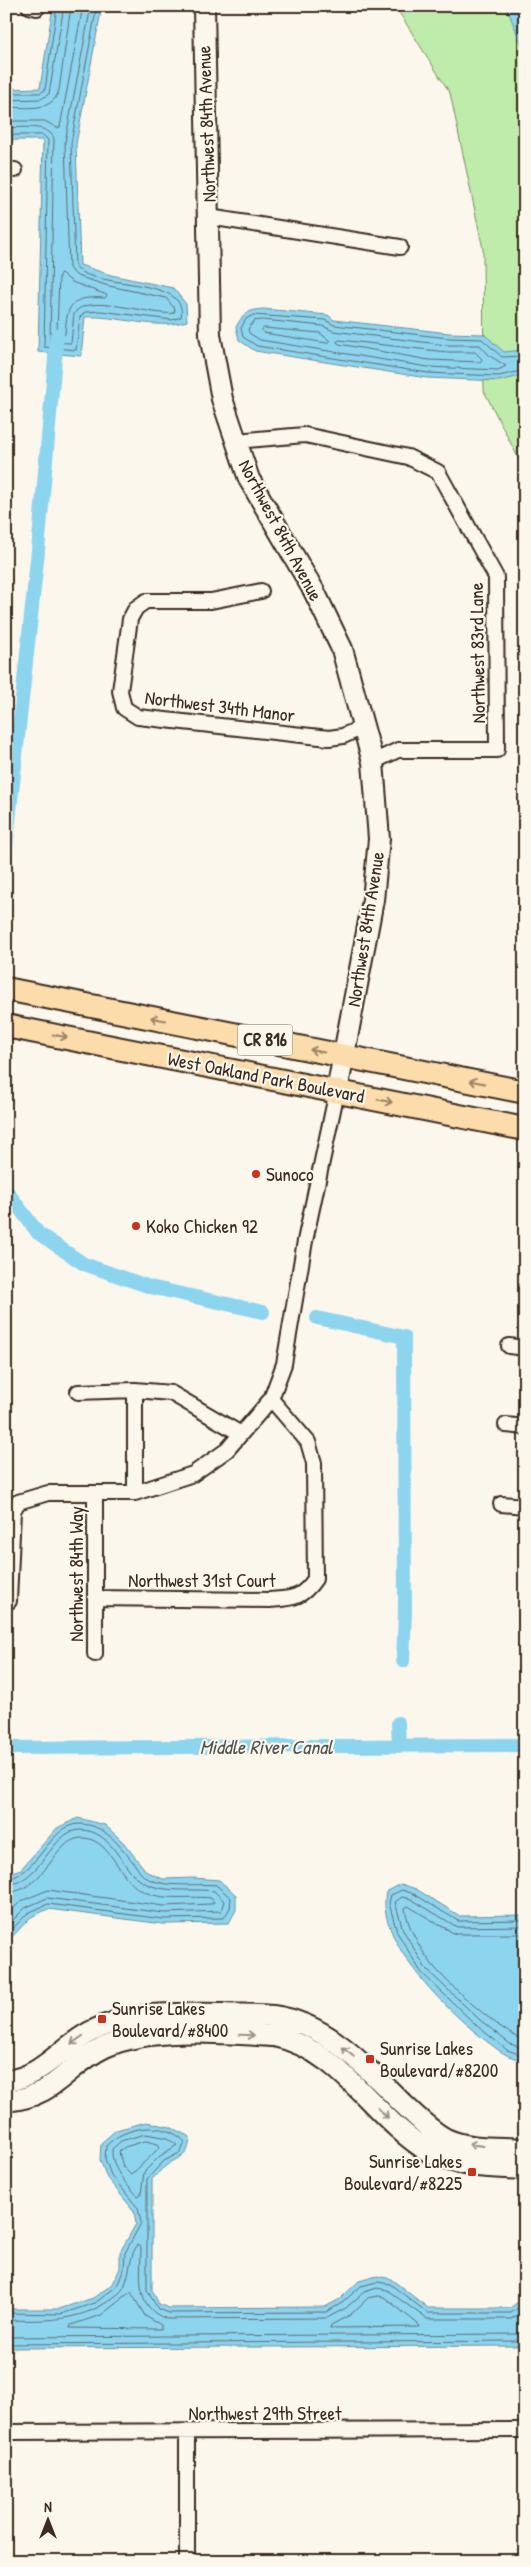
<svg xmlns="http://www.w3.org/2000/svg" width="531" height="2567" viewBox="0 0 531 2567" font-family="'Patrick Hand',sans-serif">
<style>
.green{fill:#bfecaa;stroke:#7d8b64}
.water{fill:#8dd4ef;stroke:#6c909b}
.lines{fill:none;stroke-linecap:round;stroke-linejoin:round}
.shore{stroke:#5c6e72;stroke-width:1}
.canal{stroke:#8dd4ef;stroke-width:14}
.street-casing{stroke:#3b2a1e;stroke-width:18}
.secondary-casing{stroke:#3b2a1e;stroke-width:24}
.primary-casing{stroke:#3b2a1e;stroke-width:26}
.street{stroke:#fbf7ec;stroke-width:14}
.secondary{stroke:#fbf7ec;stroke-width:20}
.primary{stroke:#fddcac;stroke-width:22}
.oneway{stroke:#9c8365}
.oneway2{stroke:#9b9085}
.poi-dot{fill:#c8321e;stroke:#fbf7ec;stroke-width:2}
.labels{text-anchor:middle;stroke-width:4.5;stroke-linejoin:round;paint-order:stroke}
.shield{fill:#fbf7ec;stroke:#75685c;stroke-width:1}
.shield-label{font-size:18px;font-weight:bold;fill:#3b2a1e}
.street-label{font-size:19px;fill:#3b2a1e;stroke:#fbf7ec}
.poi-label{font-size:19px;fill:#3b2a1e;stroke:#fbf7ec;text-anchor:start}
.water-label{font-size:20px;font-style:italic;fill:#505452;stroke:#fbf7ec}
</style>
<rect width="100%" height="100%" fill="#fbf7ec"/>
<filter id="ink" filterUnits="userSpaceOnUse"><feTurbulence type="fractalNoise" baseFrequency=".02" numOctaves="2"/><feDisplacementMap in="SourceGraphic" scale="10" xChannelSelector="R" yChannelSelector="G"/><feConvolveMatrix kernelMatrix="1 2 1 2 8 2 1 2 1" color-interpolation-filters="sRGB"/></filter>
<g filter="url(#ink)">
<!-- green -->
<path class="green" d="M395,6H525V471L484,391L483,249L450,93Z"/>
<!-- water -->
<path class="water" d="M53,6H102L76,144L80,265L111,275L173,288L186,304L187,321C157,331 118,315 85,317L81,356L38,352L43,140H6V89L40,88Z
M506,6H525V53Z
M263,309L328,315L334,320L449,333L484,334L504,352L525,350V375L499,381L427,378L255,351L239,340L236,327C243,314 248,310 263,309Z
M78,1818L105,1825L123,1842L147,1872L163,1879L194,1878L219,1880L236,1895V1910L229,1923L163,1924L48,1909L31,1917L6,1943V1874L21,1869L57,1828Z
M401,1884L416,1889L460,1916L525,1915V2061C518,2059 509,2057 503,2053C462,2026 374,1946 386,1892Z
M146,2122L170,2127L190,2137C189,2158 181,2155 167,2165C161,2169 157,2175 152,2179V2290L159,2304L169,2308L325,2307L340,2299L359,2281L377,2276L391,2279L428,2308H510L525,2297V2346L6,2348V2309H59L93,2298L113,2284L120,2268V2252L136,2224L134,2211L107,2178L100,2160L101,2143L116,2130Z"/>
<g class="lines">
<!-- shore -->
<path class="shore" d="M6,93H40L45,90L57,6
M6,100L41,99L49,94L64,6
M6,107C25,107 53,113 59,90L71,6
M6,121H45L57,128L60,127L83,6
M6,128C20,128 47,123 54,138L50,342L71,343L74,314C86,291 153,317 174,313L175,309L166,298L109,286L77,276L69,268L65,142L91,6
M6,135H43L48,140L44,347L76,350L80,317L85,312L101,311L172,320L181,317C189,275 90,290 75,266L71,143L97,6
M61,273L72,282L107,295L105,298C72,296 67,303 65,334L62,336L57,333L59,276Z
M263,320L323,326L333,331L447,345H480L490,356L506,366L498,370L428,367L260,340L249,333L248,329L254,321Z
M264,328L320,333L330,341L327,343L264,333L262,330Z
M340,340L447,352H475L482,359L480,362L429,360L339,344L337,342Z
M525,356L502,357L482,339L448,338L334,325L325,320L253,315L246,319L241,328L243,337L257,346L428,373L499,376L525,370
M6,1879C38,1876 50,1823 80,1824C104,1824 119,1845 133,1862C137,1867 140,1874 145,1877C165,1889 194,1883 216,1885L231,1898L230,1908L224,1918L163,1919L48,1904L28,1913L6,1935
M6,1885C42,1883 51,1830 80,1830C114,1830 120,1870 143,1882C164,1894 190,1888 214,1891L224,1901L221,1911L164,1913L47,1898L25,1908L6,1927
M6,1893C46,1891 54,1839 81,1838C108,1837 118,1874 136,1887C158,1903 186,1895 211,1898L214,1902L211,1904L164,1906L48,1890L21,1901L6,1916
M525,1920L458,1921L414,1894L402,1890L391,1895L389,1903L397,1932L421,1972L476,2025L507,2050L525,2056
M525,1926L457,1927L411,1899L402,1897L395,1902L403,1930L426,1969L480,2020L510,2044L525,2049
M525,1934H455L408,1906L405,1908C408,1928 419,1947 431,1963C446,1983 502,2033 525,2041
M146,2134L167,2138L177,2145L160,2156L144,2172L141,2194L138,2196C125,2184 111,2167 112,2149L121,2141Z
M146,2141L158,2144L160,2147L131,2175L123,2167L119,2152L125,2147Z
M131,2292L145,2316L161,2325V2329L70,2328L71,2325L101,2315Z
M378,2296L384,2297L418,2324L419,2327L330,2328L331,2325L350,2315L368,2298Z
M6,2313L61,2314L95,2303L117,2286L124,2269L125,2253L141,2223L138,2208L111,2175L105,2159L106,2146C124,2126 165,2120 185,2142L181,2152L164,2161L147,2179V2290L158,2309L169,2313L326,2312L342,2303L361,2286L377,2282L390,2284L428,2313H511L525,2303
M6,2320C43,2321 79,2322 110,2300C115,2296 121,2293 124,2287C130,2274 130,2252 138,2245L141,2247C141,2276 134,2308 167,2319L327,2318L346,2308L364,2292L377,2288L387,2290L427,2319H511L525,2311
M6,2337L525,2334
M6,2344L525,2341"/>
<!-- canal -->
<path class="canal" d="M6,848L38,551L57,335
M6,1190L38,1233L84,1264L150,1287L263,1312
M317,1318L404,1337L405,1612L403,1661
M398,1723L399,1746
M6,1748L525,1745"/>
<defs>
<path id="street" d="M29,6L37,8
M6,170H15
M209,217L400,247
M235,441L305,435L408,457L438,472L496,577L497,750H398L373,762
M261,591L211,601H146L136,608L130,619L120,691L124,708L138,717L329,738L343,736L363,727
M509,1346L525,1348
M135,1390V1493
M78,1392L135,1390L171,1393L241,1434
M506,1425L525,1427
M95,1493V1654
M501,1504L525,1506
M95,1598L270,1600C293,1598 301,1599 315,1579L314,1463L308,1442L271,1399L284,1364L305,1241L337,1091
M6,1601H9L13,1511L18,1502L48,1493H135L193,1474L227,1450L271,1399
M6,2432L525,2430
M187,2561V2432"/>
<path id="secondary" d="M204,6L210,335L222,399L249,479L314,591L342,649L373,762L379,839L373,900L337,1091
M6,2081C42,2077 60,2048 90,2032C131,2010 179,2014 223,2014C240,2015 257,2014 273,2016C327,2023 365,2066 402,2103C416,2116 429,2130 446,2139C470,2150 500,2147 525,2149
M6,2101C57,2097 66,2065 105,2047C150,2026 224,2033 274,2036C342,2050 372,2117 428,2151C457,2168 492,2167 525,2169"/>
<path id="primary" d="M6,989L525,1092
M6,1026L525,1129"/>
</defs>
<!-- street casing -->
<use href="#street" class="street-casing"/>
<!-- secondary casing -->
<use href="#secondary" class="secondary-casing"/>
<!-- primary casing -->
<use href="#primary" class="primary-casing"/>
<!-- street -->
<use href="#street" class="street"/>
<!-- secondary -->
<use href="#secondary" class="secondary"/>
<!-- primary -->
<use href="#primary" class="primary"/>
</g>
<!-- one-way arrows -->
<defs><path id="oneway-shaft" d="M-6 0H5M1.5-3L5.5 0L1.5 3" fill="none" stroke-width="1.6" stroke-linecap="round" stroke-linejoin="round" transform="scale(1.25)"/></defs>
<g class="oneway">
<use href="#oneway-shaft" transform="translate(158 1019) rotate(-169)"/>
<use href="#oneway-shaft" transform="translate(60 1036) rotate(11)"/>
<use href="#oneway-shaft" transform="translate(317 1051) rotate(-169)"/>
<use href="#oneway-shaft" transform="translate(477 1082) rotate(-169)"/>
<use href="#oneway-shaft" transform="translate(385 1101) rotate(11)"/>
</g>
<g class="oneway2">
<use href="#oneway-shaft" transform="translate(247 2035) rotate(2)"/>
<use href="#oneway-shaft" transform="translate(77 2040) rotate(145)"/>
<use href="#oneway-shaft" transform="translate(348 2052) rotate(-140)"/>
<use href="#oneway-shaft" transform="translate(383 2113) rotate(44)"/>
<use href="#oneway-shaft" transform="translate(476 2145) rotate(-173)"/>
</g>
</g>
<!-- markers -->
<g class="poi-dot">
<circle cx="256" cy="1174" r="5"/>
<circle cx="136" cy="1226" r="5"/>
<rect x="97" y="2014" width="10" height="10" rx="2.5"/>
<rect x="365" y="2054" width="10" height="10" rx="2.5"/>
<rect x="467" y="2167" width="10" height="10" rx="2.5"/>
</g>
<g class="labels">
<!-- shield labels -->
<rect class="shield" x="237.5" y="1024.5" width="55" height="31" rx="4"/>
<g class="shield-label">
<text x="265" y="1046">CR 816</text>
</g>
<!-- street labels -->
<g class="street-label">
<text transform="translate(206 124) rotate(-92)" y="7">Northwest 84th Avenue</text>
<text transform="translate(281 530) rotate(62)" y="7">Northwest 84th Avenue</text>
<text transform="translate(477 653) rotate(-91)" y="7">Northwest 83rd Lane</text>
<text transform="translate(220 706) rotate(7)" y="7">Northwest 34th Manor</text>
<text transform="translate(365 929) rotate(-81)" y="7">Northwest 84th Avenue</text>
<text transform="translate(266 1077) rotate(11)" y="7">West Oakland Park Boulevard</text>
<text transform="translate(76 1574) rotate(-90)" y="7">Northwest 84th Way</text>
<text x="202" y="1587">Northwest 31st Court</text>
<text x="265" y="2420">Northwest 29th Street</text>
</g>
<!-- poi labels -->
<g class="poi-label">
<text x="266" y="1181">Sunoco</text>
<text x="146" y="1233">Koko Chicken 92</text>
<text x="112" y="2015">Sunrise Lakes<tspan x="112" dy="22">Boulevard/#8400</tspan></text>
<text x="380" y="2055">Sunrise Lakes<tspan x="380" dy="22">Boulevard/#8200</tspan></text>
<text x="462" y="2168" text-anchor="end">Sunrise Lakes<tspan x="462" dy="22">Boulevard/#8225</tspan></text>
</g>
<!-- water labels -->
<g class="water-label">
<text x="266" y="1754">Middle River Canal</text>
</g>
</g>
<!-- margin -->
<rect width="531" height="2567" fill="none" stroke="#fbf7ec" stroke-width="25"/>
<rect x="12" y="12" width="506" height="2542" fill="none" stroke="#3b2a1e" stroke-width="2" filter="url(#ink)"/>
<!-- north arrow -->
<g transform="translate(48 2520)" stroke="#fbf7ec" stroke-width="4" paint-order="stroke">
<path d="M0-4L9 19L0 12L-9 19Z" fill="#3b2a1e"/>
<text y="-8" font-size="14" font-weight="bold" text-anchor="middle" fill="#3b2a1e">N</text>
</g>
</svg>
